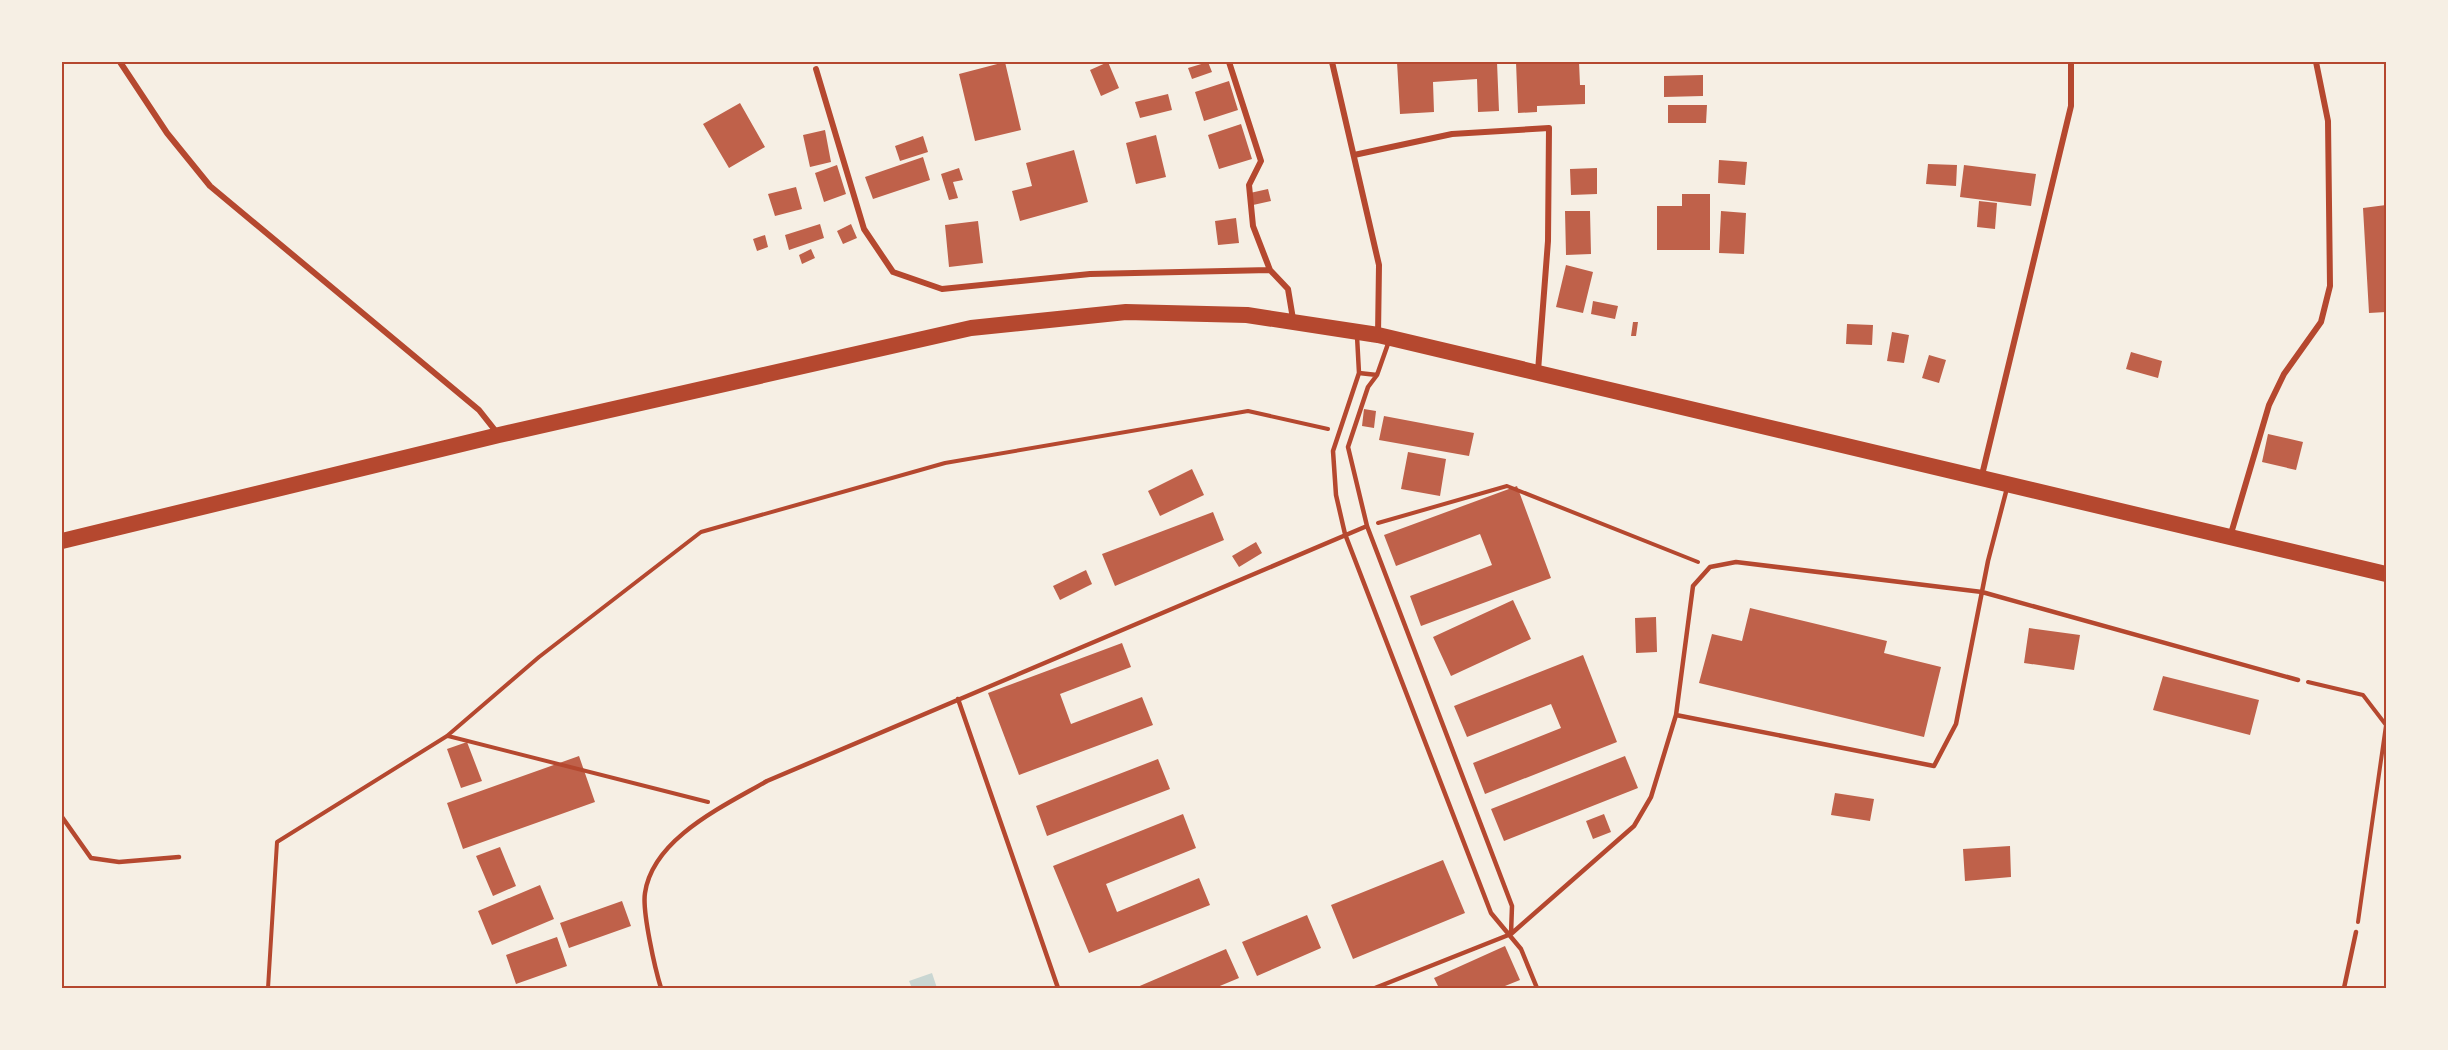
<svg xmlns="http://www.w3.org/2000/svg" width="2448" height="1050" viewBox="0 0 2448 1050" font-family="Ubuntu,sans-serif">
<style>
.water{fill:#c9d6d2}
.building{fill:#bf614a}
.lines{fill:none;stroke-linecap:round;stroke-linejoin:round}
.path{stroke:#b5482f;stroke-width:4}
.service{stroke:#b5482f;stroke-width:4.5}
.minor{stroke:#b5482f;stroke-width:6}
.trunk{stroke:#b5482f;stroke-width:16}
.neatline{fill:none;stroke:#b5482f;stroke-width:2}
</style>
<rect width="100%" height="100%" fill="#f6efe4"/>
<!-- water -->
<path class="water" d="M932,973L937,988H912L909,981Z"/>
<!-- building -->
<path class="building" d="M1005,62L1021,130L975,141L959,74Z
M1108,62L1119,88L1101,96L1090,70Z
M1208,62L1212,72L1192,79L1188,68Z
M1397,62H1497L1499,111L1478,112L1477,79L1433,82L1434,112L1400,114Z
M1516,62H1579L1580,85H1585V104L1537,106V112L1518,113Z
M1703,75V96L1664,97V76Z
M1229,81L1238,110L1204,121L1195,92Z
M1168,94L1172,110L1140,118L1135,102Z
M740,103L765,147L729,168L703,124Z
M1668,105H1707L1706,123H1668Z
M1241,124L1252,159L1219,169L1208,135Z
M825,130L831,162L810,167L803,135Z
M1156,135L1166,177L1136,184L1126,143Z
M923,136L928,152L900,161L895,146Z
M1074,150L1088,202L1020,221L1012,191L1032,186L1026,163Z
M923,157L930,180L873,199L865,177Z
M1719,160L1747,162L1745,185L1718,183Z
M1928,164L1957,165L1956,186L1926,184Z
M837,165L846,194L824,202L815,173Z
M1964,165L2036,174L2031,206L1960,197Z
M959,168L963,180L953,182L958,198L949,200L941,174Z
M1597,168V194L1571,195L1570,169Z
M796,187L802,209L775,216L768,194Z
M1268,189L1271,201L1253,205L1250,193Z
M1682,194H1710V250H1657V206H1682Z
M1979,201L1997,203L1995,229L1977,227Z
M2386,205V312L2369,313L2363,208Z
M1565,211H1590L1591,254L1566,255Z
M1721,211L1746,213L1744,254L1719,253Z
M1236,218L1239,243L1218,245L1215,221Z
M978,221L983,263L949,267L945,225Z
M820,224L824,238L789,250L785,235Z
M851,224L857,238L843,244L837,231Z
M765,235L768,247L757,251L753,239Z
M811,249L815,258L802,264L799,255Z
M1566,265L1593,272L1583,313L1556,307Z
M1593,301L1618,306L1615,319L1591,314Z
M1633,322H1638L1636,336H1631Z
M1847,324L1873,325L1872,345L1846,344Z
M1892,332L1909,335L1904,363L1887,361Z
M2131,352L2162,361L2158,378L2126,369Z
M1929,355L1946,360L1939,383L1922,378Z
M1364,409L1376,411L1374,428L1362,426Z
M1384,416L1474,433L1469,456L1379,440Z
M2268,434L2303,442L2296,470L2262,462Z
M1408,452L1446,459L1440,496L1401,489Z
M1192,469L1204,495L1160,516L1148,491Z
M1517,486L1551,578L1421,626L1410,596L1492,565L1480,534L1396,566L1384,535Z
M1213,512L1224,540L1115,586L1102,554Z
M1256,542L1262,553L1239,567L1232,556Z
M1086,570L1092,584L1060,600L1053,586Z
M1513,600L1531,639L1451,676L1433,637Z
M1750,608L1887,641L1884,653L1941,667L1924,737L1699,683L1712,634L1742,641Z
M1656,617L1657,652L1636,653L1635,618Z
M2029,628L2080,635L2074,670L2024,663Z
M1122,643L1131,667L1060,694L1071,724L1142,697L1153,725L1019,775L988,693Z
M1583,655L1617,742L1485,794L1473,763L1561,728L1551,704L1467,737L1454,706Z
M2163,676L2259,700L2250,735L2153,710Z
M467,742L482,781L461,788L447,749Z
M579,756L595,802L463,849L447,803Z
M1625,756L1638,788L1504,841L1491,809Z
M1158,759L1170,789L1047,836L1036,806Z
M1835,793L1874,799L1870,821L1831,815Z
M1183,814L1196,848L1106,884L1117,912L1199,878L1210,905L1089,953L1053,866Z
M1604,814L1611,832L1593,839L1586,821Z
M2010,846L2011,877L1965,881L1963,849Z
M500,847L516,886L493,896L476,856Z
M1443,860L1465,913L1353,959L1331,905Z
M540,885L554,919L492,945L478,911Z
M622,901L631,926L569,948L560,923Z
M1307,915L1321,948L1257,976L1242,942Z
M557,937L567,966L516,984L506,955Z
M1505,946L1520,980L1500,988H1439L1434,978Z
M1226,949L1239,978L1215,988H1135Z"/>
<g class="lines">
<!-- path -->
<path class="path" d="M1378,523L1507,486L1698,562
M2308,682L2363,695L2386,725L2358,922
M448,736L708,802
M268,988L277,842L447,736L539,657L701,532L945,463L1248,411L1328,429"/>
<!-- service -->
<path class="service" d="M1357,336L1359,373L1333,451L1336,495L1345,534L1491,913L1521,949L1537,988
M1389,341L1377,375L1368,387L1348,447L1367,526L1512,906L1511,934
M1359,373L1377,375
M958,699L1058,988
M1676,715L1934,766L1956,724L1988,561L2007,488
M62,817L91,858L119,862L179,857
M661,988C655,969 642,911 645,893C653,838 724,806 767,781L1367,526
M1375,988L1511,934L1634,826L1651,797L1676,715L1693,586L1710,567L1736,562L1982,592L2298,680
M2344,988L2356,932"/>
<!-- minor -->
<path class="minor" d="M120,62L167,133L210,186L479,410L498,434
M1229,62L1261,161L1249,185L1253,226L1270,270
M1332,62L1379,265L1378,335
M816,69L864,229L893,272L942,289L1090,274L1270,270L1288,289L1293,319
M1354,155L1452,134L1549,128L1548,241L1538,371
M1982,475L2071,106V62
M2230,537L2269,405L2284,374L2321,322L2330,286L2328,121L2316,62"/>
<!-- trunk -->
<path class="trunk" d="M62,541L499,435L971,328L1126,312L1247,315L1378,335L2386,574"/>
</g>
<!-- border -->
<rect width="2448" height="1050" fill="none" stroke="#f6efe4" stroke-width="126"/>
<rect x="63" y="63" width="2322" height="924" class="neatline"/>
</svg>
